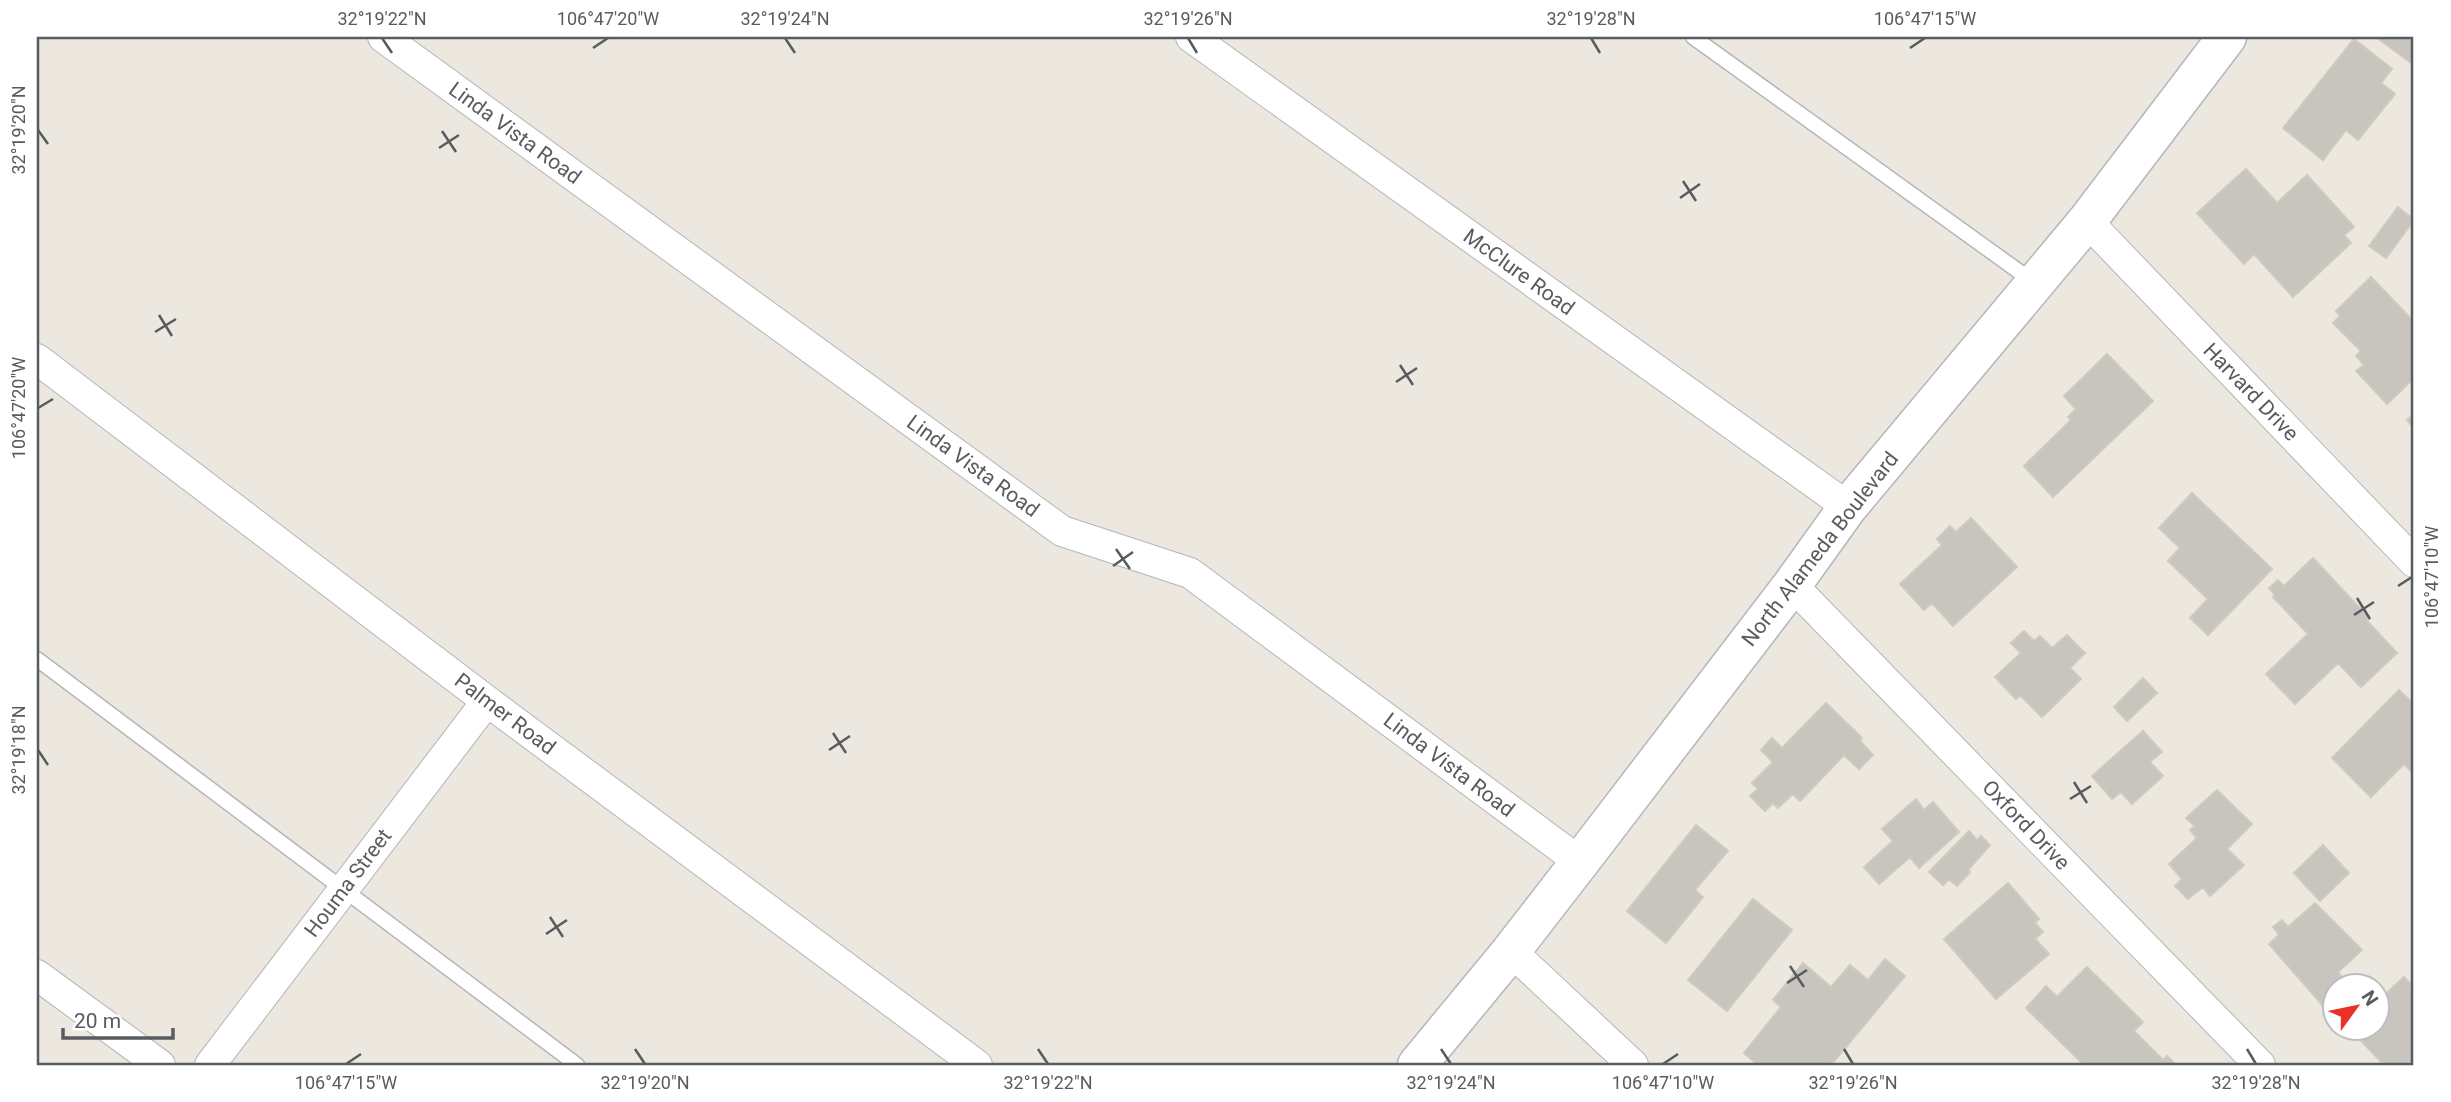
<svg xmlns="http://www.w3.org/2000/svg" width="2451" height="1102" viewBox="0 0 2451 1102" font-family="Roboto,sans-serif">
<style>
.building{fill:#c8c5be;stroke:#d0cabd;stroke-width:2}
.lines{fill:none;stroke-linecap:round;stroke-linejoin:round}
.lane-casing{stroke:#b2b6ba;stroke-width:17}
.street-casing{stroke:#b2b6ba;stroke-width:32}
.secondary-casing{stroke:#b3b7bd;stroke-width:41}
.lane{stroke:#fff;stroke-width:14}
.street{stroke:#fff;stroke-width:30}
.secondary{stroke:#fff;stroke-width:38}
.ticks{fill:none;stroke:#585c60;stroke-width:2.5}
.labels{text-anchor:middle;stroke-width:6;stroke-linejoin:round;paint-order:stroke}
.street-label{font-size:21px;fill:#585c60;stroke:#fff}
.neatline{fill:none;stroke:#585c60;stroke-width:2.5}
.ticks-label{font-size:18px;text-anchor:middle;fill:#585c60}
</style>
<rect width="100%" height="100%" fill="#ece8df"/>
<!-- building -->
<path class="building" d="M2376,37H2414V65Z
M2354,39L2392,69L2381,83L2395,94L2358,140L2346,130L2323,160L2283,128Z
M2246,169L2277,203L2307,175L2354,227L2344,235L2351,243L2293,297L2254,254L2244,264L2197,213Z
M2398,207L2414,220L2386,258L2369,246Z
M2371,277L2414,322V378L2387,404L2356,371L2364,365L2356,356L2361,351L2333,323L2340,316L2336,311Z
M2107,354L2153,401L2053,497L2024,466L2071,420L2068,417L2076,409L2064,396Z
M2414,414V428L2407,420Z
M2192,493L2272,569L2208,635L2190,618L2208,599L2168,561L2180,548L2159,528Z
M1971,518L2017,567L1953,626L1932,603L1924,610L1900,584L1942,545L1937,539L1950,526L1956,532Z
M2313,558L2369,618L2367,621L2397,653L2361,687L2338,663L2295,704L2266,674L2308,634L2273,597L2275,595L2269,588L2278,580L2284,586Z
M2024,631L2034,641L2040,636L2052,648L2067,635L2085,653L2070,668L2081,679L2042,717L2020,695L2016,699L1995,677L2021,653L2011,643Z
M2143,678L2157,693L2127,721L2114,707Z
M2399,690L2414,705V774L2404,764L2371,797L2332,758Z
M1826,703L1862,738L1860,741L1873,755L1859,769L1844,755L1800,801L1793,794L1778,808L1773,803L1765,811L1750,796L1758,789L1752,783L1773,762L1761,750L1772,738L1782,748Z
M2143,731L2162,752L2150,762L2163,776L2132,804L2121,792L2112,799L2092,776Z
M2217,790L2252,824L2227,849L2244,865L2210,896L2203,887L2188,899L2175,886L2182,879L2169,864L2197,838L2190,830L2195,826L2186,818Z
M1916,799L1924,810L1933,802L1959,832L1919,868L1910,857L1879,884L1864,867L1893,841L1882,829Z
M1696,825L1728,851L1695,890L1703,897L1666,943L1627,911Z
M1969,831L1977,840L1981,836L1990,845L1968,870L1970,872L1957,886L1949,879L1943,885L1929,872Z
M2323,845L2349,873L2320,901L2294,873Z
M2008,883L2039,919L2035,923L2043,932L2035,939L2049,954L1996,999L1944,939Z
M1753,899L1792,930L1727,1011L1688,980Z
M2315,903L2362,950L2338,972L2349,986H2336V998L2325,1008L2269,944L2279,935L2273,927L2282,920L2288,927Z
M1885,959L1905,976L1831,1065H1758L1744,1053L1781,1007L1773,1000L1803,963L1831,987L1850,965L1868,980Z
M2087,967L2143,1022L2134,1031L2163,1060L2167,1056L2176,1065H2084L2026,1008L2046,986L2057,997Z
M2404,977L2414,988V1065H2384L2349,1028H2378V1001Z"/>
<g class="lines">
<defs>
<path id="lane" d="M1693,37L2035,283
M37,659L577,1065"/>
<path id="street" d="M383,37L1062,531L1190,573L1580,862
M1191,37L1848,507
M2087,221L2414,562
M37,359L487,701L977,1065
M1792,585L2260,1065
M1511,951L1633,1065
M37,975L160,1065
M210,1065L487,701"/>
<path id="secondary" d="M1417,1065L1511,951L1580,862L1792,585L1848,507L2087,221L2227,37"/>
</defs>
<!-- lane casing -->
<use href="#lane" class="lane-casing"/>
<!-- street casing -->
<use href="#street" class="street-casing"/>
<!-- secondary casing -->
<use href="#secondary" class="secondary-casing"/>
<!-- lane -->
<use href="#lane" class="lane"/>
<!-- street -->
<use href="#street" class="street"/>
<!-- secondary -->
<use href="#secondary" class="secondary"/>
</g>
<!-- ticks -->
<path class="ticks" d="M382,38L392,53M785,38L795,53M1188,38L1197,53M1591,38L1600,53M593,48L608,38M1910,48L1925,38M38,130L48,144M442,131L456,152M439,148L459,135M1683,181L1696,201M1680,198L1700,184M159,315L172,336M155,332L176,319M1400,365L1413,385M1396,382L1417,368M38,408L53,399M1116,549L1130,569M1113,566L1133,552M2398,586L2412,577M2357,598L2370,619M2354,615L2374,602M833,733L846,753M38,750L48,765M829,750L850,736M2074,782L2087,803M2070,799L2091,786M550,917L563,937M546,934L567,920M1790,966L1804,987M1787,983L1807,970M635,1049L645,1064M1038,1049L1048,1064M1441,1049L1451,1064M1844,1049L1853,1064M2247,1049L2256,1064M346,1064L361,1054M1663,1064L1678,1054"/>
<g class="labels">
<!-- street labels -->
<g class="street-label">
<text transform="translate(515 133) rotate(36)" y="7">Linda Vista Road</text>
<text transform="translate(1519 272) rotate(36)" y="7">McClure Road</text>
<text transform="translate(2251 392) rotate(46)" y="7">Harvard Drive</text>
<text transform="translate(973 466) rotate(36)" y="7">Linda Vista Road</text>
<text transform="translate(1820 549) rotate(-52)" y="7">North Alameda Boulevard</text>
<text transform="translate(505 714) rotate(37)" y="7">Palmer Road</text>
<text transform="translate(1449 765) rotate(37)" y="7">Linda Vista Road</text>
<text transform="translate(2026 825) rotate(46)" y="7">Oxford Drive</text>
<text transform="translate(348 883) rotate(-53)" y="7">Houma Street</text>
</g>
</g>
<!-- border -->
<rect width="2451" height="1102" fill="none" stroke="#ffffff" stroke-width="77"/>
<!-- north arrow -->
<g transform="translate(2356 1007) rotate(57)"><circle r="33" fill="#ffffff" stroke="#bcbebf" stroke-width="2"/>
<path d="M0-5L12 26L0 18L-12 26Z" fill="#ea3027"/>
<text y="-10" font-size="19" font-weight="bold" text-anchor="middle" fill="#585c60">N</text>
</g>
<!-- scale -->
<path d="M63 1028v10h110v-10" fill="none" stroke="#585c60" stroke-width="3.5"/>
<text x="74" y="1028" font-size="21" fill="#585c60" stroke="#ffffff" stroke-width="5" paint-order="stroke">20 m</text>
<rect x="38" y="38" width="2374" height="1026" class="neatline"/>
<g class="ticks-label">
<text x="382" y="25">32°19'22"N</text>
<text x="608" y="25">106°47'20"W</text>
<text x="785" y="25">32°19'24"N</text>
<text x="1188" y="25">32°19'26"N</text>
<text x="1591" y="25">32°19'28"N</text>
<text x="1925" y="25">106°47'15"W</text>
<text transform="translate(19 130) rotate(-90)" y="6">32°19'20"N</text>
<text transform="translate(19 408) rotate(-90)" y="6">106°47'20"W</text>
<text transform="translate(2432 577) rotate(-90)" y="6">106°47'10"W</text>
<text transform="translate(19 750) rotate(-90)" y="6">32°19'18"N</text>
<text x="346" y="1089">106°47'15"W</text>
<text x="645" y="1089">32°19'20"N</text>
<text x="1048" y="1089">32°19'22"N</text>
<text x="1451" y="1089">32°19'24"N</text>
<text x="1663" y="1089">106°47'10"W</text>
<text x="1853" y="1089">32°19'26"N</text>
<text x="2256" y="1089">32°19'28"N</text>
</g>
</svg>
